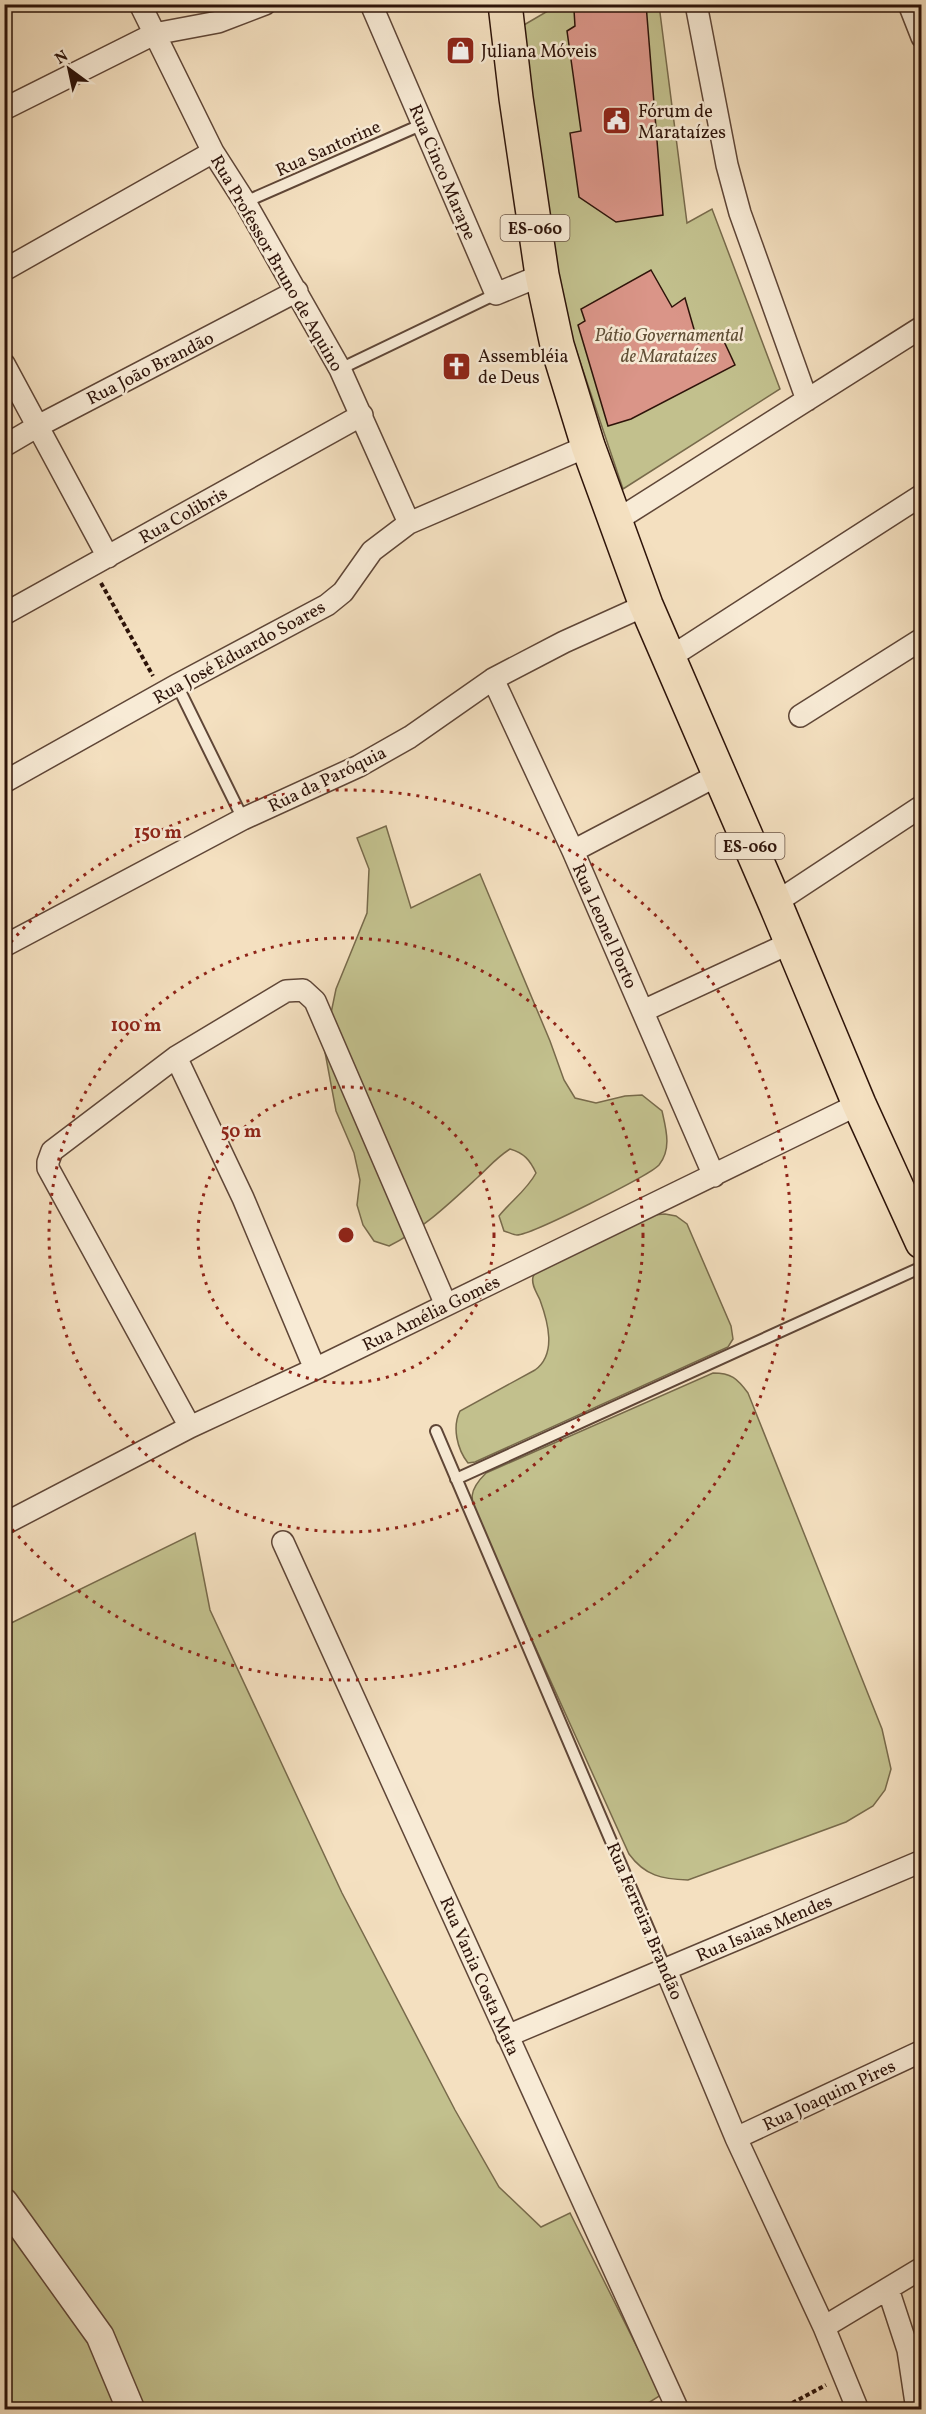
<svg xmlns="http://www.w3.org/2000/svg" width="926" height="2414" viewBox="0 0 926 2414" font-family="Vollkorn,serif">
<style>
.green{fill:#c2c08d;stroke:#786a4b;stroke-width:1.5}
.building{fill:#da9588;stroke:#2d1309;stroke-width:1.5}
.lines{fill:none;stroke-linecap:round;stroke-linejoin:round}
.service-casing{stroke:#5f4637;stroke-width:14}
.minor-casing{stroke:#5f4637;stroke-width:24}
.tertiary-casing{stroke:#5f4637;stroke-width:30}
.primary-casing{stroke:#2d1309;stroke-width:36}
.path{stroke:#2d1309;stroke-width:4;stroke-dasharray:4.5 3;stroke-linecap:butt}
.service{stroke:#f8ebd6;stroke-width:10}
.minor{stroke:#f8ebd6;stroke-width:21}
.tertiary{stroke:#f8ebd6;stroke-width:27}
.primary{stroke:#f4e0c0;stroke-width:33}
.ring{fill:none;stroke:#8f2418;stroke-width:3;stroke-dasharray:3 6}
.labels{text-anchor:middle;stroke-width:5;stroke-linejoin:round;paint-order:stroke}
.shield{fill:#f8ebd6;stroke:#6a5446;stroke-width:1.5}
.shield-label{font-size:16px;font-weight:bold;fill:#2d1309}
.poi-label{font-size:18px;fill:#2d1309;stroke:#f8ebd6;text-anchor:start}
.street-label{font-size:18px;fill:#2d1309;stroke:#f8ebd6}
.park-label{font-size:18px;font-style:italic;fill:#615037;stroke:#f8ebd6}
.centre{fill:#8f2418;stroke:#f8ebd6;stroke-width:3}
.ring-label{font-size:18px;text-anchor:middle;font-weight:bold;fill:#8f2418;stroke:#f8ebd6;stroke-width:5;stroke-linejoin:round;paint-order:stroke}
</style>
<rect width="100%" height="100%" fill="#f4e0c0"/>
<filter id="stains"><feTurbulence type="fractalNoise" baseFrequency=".00333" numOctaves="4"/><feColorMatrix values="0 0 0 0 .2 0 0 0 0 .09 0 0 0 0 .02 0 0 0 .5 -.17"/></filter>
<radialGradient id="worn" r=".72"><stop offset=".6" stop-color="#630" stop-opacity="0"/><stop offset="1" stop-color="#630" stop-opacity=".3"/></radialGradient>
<!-- green -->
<path class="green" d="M558,5H659L687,223L712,209L780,389L623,489L563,311L517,29Z
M386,826L411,908L480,874L550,1041L564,1080L575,1098L596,1103L625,1096L642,1095L662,1111C666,1129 672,1149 659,1165C650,1175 531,1235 517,1235C514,1235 508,1232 504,1231L499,1216C511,1201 527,1190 536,1173C530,1160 524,1153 510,1149C496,1158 490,1166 478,1177C451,1202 423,1229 389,1246L374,1241L363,1225L357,1205L360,1180L354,1153L336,1111L324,1047L336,989L367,913L369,869L357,838Z
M665,1214L676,1216L687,1224L731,1326L733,1339L728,1347L475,1462L468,1463C457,1449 452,1427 460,1411L535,1370C557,1354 548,1322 540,1300C537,1293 531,1285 533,1277C533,1276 537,1270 538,1269L653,1215Z
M713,1373C731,1373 737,1378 748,1393L882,1729L891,1769L885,1790L873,1806L846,1822L688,1880C662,1879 645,1876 629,1854L480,1525C471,1500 466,1493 486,1473Z
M195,1533L210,1610L342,1893L455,2110L499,2187L541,2227L570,2213L661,2395L637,2410H5V1626Z"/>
<!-- building -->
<path class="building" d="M583,4H646L663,215L616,222L579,197L570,133L581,131L567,31L575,26L574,10Z
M651,270L672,307L685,298L698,343L721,335L735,365L631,419L608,426L578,325L585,321L581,309Z"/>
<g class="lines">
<defs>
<path id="service" d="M245,202L423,124
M340,369L496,294
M177,685L243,819
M436,1431L666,1970
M456,1479L922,1267"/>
<path id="minor" d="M140,4L213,152L245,202L340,369L409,523
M371,4L496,294L542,275
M696,4L727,165L740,213L807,400
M909,4L922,37
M4,109L154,34L218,22L265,4
M4,270L213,152
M4,364L108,557
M4,446L38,426L297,291
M614,522L922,327
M4,614L362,415
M669,658L922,495
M493,679L573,851L714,1176
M800,716L922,639
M4,782L177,685L327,605L343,592L372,551L409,523L588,446
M573,851L718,775
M775,903L922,806
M4,946L243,819L359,766L410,737L493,679L564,642L646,605
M643,1011L790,943
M176,1057L243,1198L315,1369
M190,1427L48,1168V1162L52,1151L176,1057L286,991L303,990L315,1001L446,1305
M4,1524L190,1427L315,1369L859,1104
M283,1542L678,2410
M666,1970L736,2138L824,2327L858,2410
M507,2036L922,1861
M736,2138L922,2051
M888,2289L908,2350L917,2410
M824,2327L922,2268"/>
<path id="tertiary" d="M4,2202L100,2336L131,2410"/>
<path id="primary" d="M505,4L516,98L542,275L557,345L588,446L646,605L775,903L859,1104L922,1242"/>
</defs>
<!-- service casing -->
<use href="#service" class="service-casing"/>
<!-- minor casing -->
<use href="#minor" class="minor-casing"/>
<!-- tertiary casing -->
<use href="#tertiary" class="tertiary-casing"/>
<!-- primary casing -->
<use href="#primary" class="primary-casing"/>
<!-- path -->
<path class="path" d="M101,583L153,676
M779,2410L826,2385"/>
<!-- service -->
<use href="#service" class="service"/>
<!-- minor -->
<use href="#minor" class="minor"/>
<!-- tertiary -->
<use href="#tertiary" class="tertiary"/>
<!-- primary -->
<use href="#primary" class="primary"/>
</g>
<!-- distance rings -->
<g class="ring">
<circle cx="346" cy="1235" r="148"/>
<circle cx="346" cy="1235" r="297"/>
<path d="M5 949A445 445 0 1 1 5 1521"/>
</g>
<!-- icons -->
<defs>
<symbol id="shop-square" viewBox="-11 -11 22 22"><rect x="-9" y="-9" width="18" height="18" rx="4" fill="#8f2418" stroke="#f8ebd6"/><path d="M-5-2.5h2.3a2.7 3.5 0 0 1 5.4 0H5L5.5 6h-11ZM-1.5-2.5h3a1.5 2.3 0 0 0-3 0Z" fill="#fff"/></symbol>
<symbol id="civic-square" viewBox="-11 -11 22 22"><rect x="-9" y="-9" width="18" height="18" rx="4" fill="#8f2418" stroke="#f8ebd6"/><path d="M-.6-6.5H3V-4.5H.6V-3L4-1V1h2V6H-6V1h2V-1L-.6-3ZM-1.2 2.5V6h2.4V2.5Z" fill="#fff"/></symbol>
<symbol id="church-square" viewBox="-11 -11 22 22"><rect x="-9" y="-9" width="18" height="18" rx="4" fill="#8f2418" stroke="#f8ebd6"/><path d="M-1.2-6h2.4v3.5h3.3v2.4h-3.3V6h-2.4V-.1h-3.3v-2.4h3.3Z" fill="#fff"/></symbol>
</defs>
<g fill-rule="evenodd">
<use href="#shop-square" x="444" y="34" width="33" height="33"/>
<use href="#civic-square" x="600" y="104" width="33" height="33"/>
<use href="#church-square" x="440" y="350" width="33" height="33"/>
</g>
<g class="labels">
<!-- shield labels -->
<g class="shield">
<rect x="500.5" y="215" width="69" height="26" rx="4.5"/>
<rect x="715.5" y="833" width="69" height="26" rx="4.5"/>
</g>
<g class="shield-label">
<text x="535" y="234">ES-060</text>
<text x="750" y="852">ES-060</text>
</g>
<!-- poi labels -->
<g class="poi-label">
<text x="481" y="57">Juliana Móveis</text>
<text x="638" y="117">Fórum de<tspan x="638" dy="21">Marataízes</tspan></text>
<text x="478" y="362">Assembléia<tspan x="478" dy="21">de Deus</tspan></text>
</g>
<!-- street labels -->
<g class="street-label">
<text transform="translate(328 148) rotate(-24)" y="6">Rua Santorine</text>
<text transform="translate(443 172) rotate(67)" y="6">Rua Cinco Marape</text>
<text transform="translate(277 263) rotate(60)" y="6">Rua Professor Bruno de Aquino</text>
<text transform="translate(150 368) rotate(-27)" y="6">Rua João Brandão</text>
<text transform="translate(183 515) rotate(-29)" y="6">Rua Colibris</text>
<text transform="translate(239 652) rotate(-29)" y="6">Rua José Eduardo Soares</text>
<text transform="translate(327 779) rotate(-26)" y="6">Rua da Paróquia</text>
<text transform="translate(605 926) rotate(66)" y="6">Rua Leonel Porto</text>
<text transform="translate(431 1313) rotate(-26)" y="6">Rua Amélia Gomes</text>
<text transform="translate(645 1921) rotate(67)" y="6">Rua Ferreira Brandão</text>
<text transform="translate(764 1928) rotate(-23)" y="6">Rua Isaias Mendes</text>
<text transform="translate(480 1976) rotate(66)" y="6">Rua Vania Costa Mata</text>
<text transform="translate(829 2095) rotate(-25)" y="6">Rua Joaquim Pires</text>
</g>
<!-- park labels -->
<g class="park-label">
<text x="669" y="341">Pátio Governamental<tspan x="669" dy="21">de Marataízes</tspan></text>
</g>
</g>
<circle cx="346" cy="1235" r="9" class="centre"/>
<g class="ring-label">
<text x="158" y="838">150 m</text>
<text x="136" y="1031">100 m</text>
<text x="241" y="1137">50 m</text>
</g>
<!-- margin -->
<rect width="926" height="2414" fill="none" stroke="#f4e0c0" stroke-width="24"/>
<rect x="6" y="6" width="914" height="2402" fill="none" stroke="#2d1309" stroke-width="3"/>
<rect x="12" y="12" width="902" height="2390" fill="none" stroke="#2d1309" stroke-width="1.5"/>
<!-- north arrow -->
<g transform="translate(69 69) rotate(327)" stroke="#f8ebd6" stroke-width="4.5" paint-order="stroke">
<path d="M0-4.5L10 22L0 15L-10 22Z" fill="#2d1309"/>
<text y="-9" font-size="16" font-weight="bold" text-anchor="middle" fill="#2d1309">N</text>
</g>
<rect width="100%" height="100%" filter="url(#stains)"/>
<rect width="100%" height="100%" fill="url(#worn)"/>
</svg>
